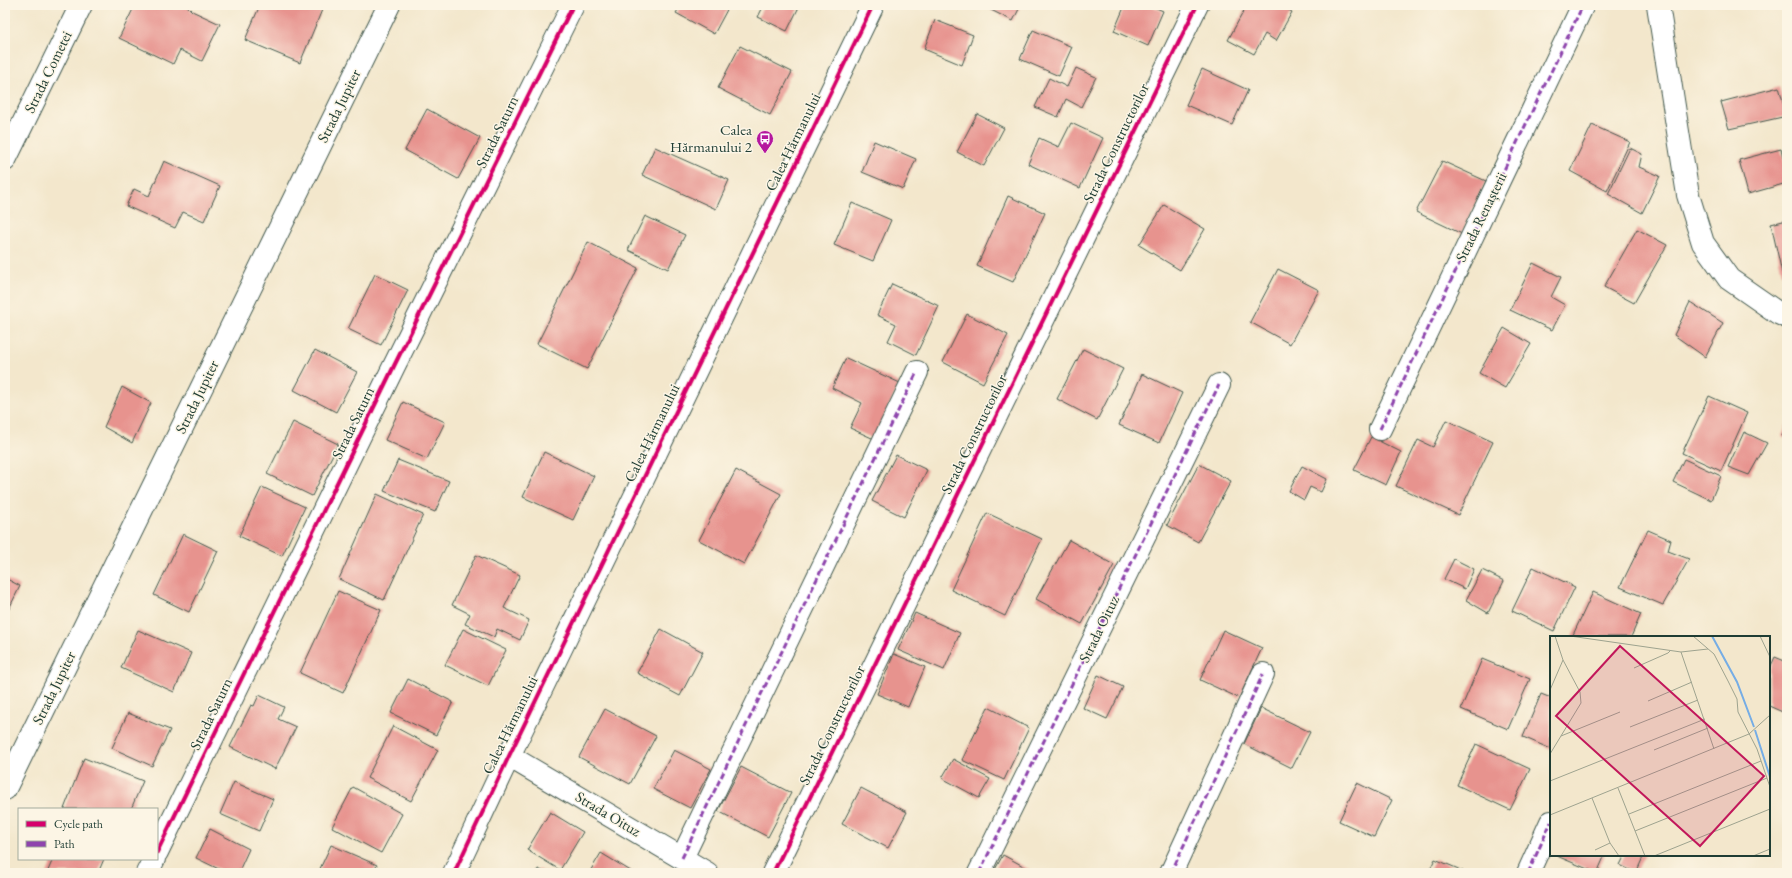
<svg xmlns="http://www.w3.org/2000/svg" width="1792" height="878" viewBox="0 0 1792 878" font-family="'EB Garamond',serif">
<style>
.building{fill:#e7938e}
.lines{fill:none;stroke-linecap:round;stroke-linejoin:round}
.minor-casing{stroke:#3f564b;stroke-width:24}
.tertiary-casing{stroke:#3f564b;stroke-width:24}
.minor{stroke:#fff;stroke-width:22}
.tertiary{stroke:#fff;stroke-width:22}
.quiet{stroke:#8e44ad;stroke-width:3;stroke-dasharray:6 3;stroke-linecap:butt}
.cycleway-casing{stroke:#fcf5e5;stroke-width:6}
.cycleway{stroke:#d6006c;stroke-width:4}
.labels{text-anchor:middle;stroke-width:3;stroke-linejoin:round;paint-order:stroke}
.street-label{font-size:15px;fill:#1f3d34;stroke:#fcf5e5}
.poi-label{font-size:15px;fill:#1f3d34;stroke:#fcf5e5;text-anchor:end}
.inset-river{fill:none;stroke:#76ade5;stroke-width:2}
.inset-road{fill:none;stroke:#9ea38f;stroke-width:1}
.view{fill:#c2185b;fill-opacity:0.15;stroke:#c2185b;stroke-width:2}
.inset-edge{fill:none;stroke:#1f3d34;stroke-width:2}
</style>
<rect width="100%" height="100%" fill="#fcf5e5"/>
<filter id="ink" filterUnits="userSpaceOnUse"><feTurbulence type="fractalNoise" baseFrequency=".025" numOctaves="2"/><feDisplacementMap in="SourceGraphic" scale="8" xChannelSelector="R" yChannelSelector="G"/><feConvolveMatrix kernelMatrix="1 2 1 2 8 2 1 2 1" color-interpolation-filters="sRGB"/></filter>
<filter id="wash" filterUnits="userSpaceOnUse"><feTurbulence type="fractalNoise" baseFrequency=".012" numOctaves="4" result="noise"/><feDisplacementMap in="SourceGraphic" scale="16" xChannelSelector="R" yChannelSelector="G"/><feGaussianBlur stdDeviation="0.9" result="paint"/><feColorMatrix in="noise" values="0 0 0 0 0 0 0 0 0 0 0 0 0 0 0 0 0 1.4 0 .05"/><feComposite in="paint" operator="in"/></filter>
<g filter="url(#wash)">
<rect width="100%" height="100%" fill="#f3e7cc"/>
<g id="blocks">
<!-- building -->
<path class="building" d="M135,5H186L192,11L220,24L202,61L180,50L173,64L119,38Z
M260,5H324L300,63L245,40Z
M681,5H728L729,6L714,34L676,13Z
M764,5H800L787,31L758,17Z
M981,5H1021L1013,21Z
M1125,5H1150L1163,11L1148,46L1114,31Z
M1247,5H1280L1292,12L1276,41L1265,34L1254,54L1228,40Z
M935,20L973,35L962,65L924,49Z
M1033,30L1072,47L1059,76L1020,59Z
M740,46L792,72L770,115L718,88Z
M1076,68L1096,77L1081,107L1066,99L1058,117L1035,107L1049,78L1067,87Z
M1202,69L1248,90L1232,125L1186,105Z
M1779,87L1787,116L1729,129L1721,102Z
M427,109L480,138L458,179L405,150Z
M977,114L1004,128L984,166L957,152Z
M1071,123L1103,138L1080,188L1028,164L1039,138L1059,147Z
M1592,125L1630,142L1607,191L1570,171Z
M874,141L916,159L903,189L862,172Z
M655,147L729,180L716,209L642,175Z
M1630,148L1642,154L1639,167L1660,176L1642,213L1608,194Z
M1781,149L1787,173V183L1748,194L1739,160Z
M164,161L220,186L204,221L183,212L175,228L126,206L134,189L149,196Z
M1442,161L1486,181L1462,234L1416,212Z
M1008,196L1045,213L1013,282L977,266Z
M852,203L891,220L873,261L834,245Z
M1164,205L1205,229L1180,270L1139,245Z
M645,216L685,235L668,269L628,250Z
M1787,220V272L1782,273L1771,224Z
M1637,229L1667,245L1634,303L1604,287Z
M588,242L638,268L587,369L537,344Z
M1533,263L1561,277L1551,297L1565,305L1552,330L1510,310Z
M1278,269L1319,290L1290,344L1250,322Z
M375,274L408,290L381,345L348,329Z
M892,284L939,306L916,355L888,341L896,324L877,315Z
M1690,302L1723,323L1705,357L1674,335Z
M967,314L1008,335L983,383L943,362Z
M1504,328L1531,344L1505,388L1479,373Z
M1083,349L1123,369L1097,420L1057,399Z
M315,350L357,372L336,412L294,390Z
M846,358L900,383L874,439L850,428L862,403L832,388Z
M1142,374L1182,393L1159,443L1119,425Z
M122,387L151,403L132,443L104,427Z
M1709,396L1747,413L1721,471L1682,453Z
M403,402L445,422L427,459L385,440Z
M1446,420L1493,442L1458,515L1396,486L1418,440L1433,447Z
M293,422L338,444L312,496L267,474Z
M1787,424V438L1782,436Z
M1744,432L1767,443L1749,475L1728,467Z
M1371,437L1401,452L1386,485L1354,470Z
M544,452L594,476L573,520L523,497Z
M896,455L927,470L904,517L872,501Z
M1684,459L1721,476L1711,500L1673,482Z
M398,460L449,481L435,512L384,491Z
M1199,464L1231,481L1198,542L1167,525Z
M1302,466L1327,479L1321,492L1310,487L1304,500L1289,491Z
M736,470L781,494L744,564L699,540Z
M262,487L305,507L282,556L239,536Z
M377,494L423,515L384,600L339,579Z
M987,513L1042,539L1005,616L951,590Z
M1648,530L1671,540L1668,551L1689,559L1663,605L1620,587Z
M183,534L218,551L189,612L154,595Z
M1069,540L1114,565L1082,624L1036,599Z
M476,555L520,575L504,608L529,620L520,640L497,629L494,637L465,624L470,614L452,605Z
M1454,559L1474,569L1465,589L1444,579Z
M1533,567L1575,587L1554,631L1512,611Z
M1482,570L1504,581L1488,613L1466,600Z
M5,578L20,586L5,617Z
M338,591L381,610L343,693L300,673Z
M1593,592L1641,614L1631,637H1572Z
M915,613L960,633L944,670L898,650Z
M463,629L506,650L488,686L445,665Z
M661,629L703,652L680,696L637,673Z
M138,630L191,653L174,692L121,668Z
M1223,630L1262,648L1239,698L1200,680Z
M894,654L925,667L908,707L877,694Z
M1775,657L1787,662V714L1769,706V670Z
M1482,659L1530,679L1508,729L1461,709Z
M1098,675L1123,687L1107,719L1083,708Z
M408,679L453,702L436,735L391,713Z
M1541,694L1551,698V749L1523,737Z
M259,695L284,707L278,719L296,727L275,769L230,747L251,705L254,706Z
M988,707L1029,728L1004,780L962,760Z
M1261,708L1310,732L1292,768L1244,744Z
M605,709L656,736L630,784L579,757Z
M128,713L170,730L152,766L112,748Z
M393,726L438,750L411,801L367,778Z
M1476,744L1530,769L1510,810L1457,785Z
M674,750L711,769L690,808L653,789Z
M84,758L143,781L131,809H64Z
M953,759L990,779L979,798L942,778Z
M741,767L791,793L768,837L718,811Z
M234,782L273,799L259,831L220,814Z
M1357,783L1392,800L1374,837L1339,821Z
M353,787L402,814L381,853L332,827Z
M861,788L907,812L888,848L842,824Z
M550,812L583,832L560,870L527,850Z
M210,829L249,849L238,873H227L196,858Z
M331,845L377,865L373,873H318Z
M601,853L634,873H589Z
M1003,855L1036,873H993Z
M1558,855H1605L1597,873L1557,856Z
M1625,855H1644L1636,873L1620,865Z
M53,859H104L98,873H47Z
M1435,859L1468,873H1428Z
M538,869L547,873H536Z"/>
</g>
</g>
<g filter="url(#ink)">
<use href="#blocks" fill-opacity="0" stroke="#3f564b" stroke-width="1"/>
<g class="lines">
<defs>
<path id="minor" d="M1658,5L1688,195L1703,243L1729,279L1778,313L1787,317
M5,160L81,5
M1380,429L1583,5
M509,756L707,873
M5,789L389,5
M157,852L394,366L573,5
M682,858L917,372
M147,873L154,859
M773,873L1197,5
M979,873L1219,385
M1171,873L1263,674
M1528,873L1551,822"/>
<path id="tertiary" d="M454,873L509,756L873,5"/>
</defs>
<!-- minor casing -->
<use href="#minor" class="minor-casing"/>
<!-- tertiary casing -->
<use href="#tertiary" class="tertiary-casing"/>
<!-- minor -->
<use href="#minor" class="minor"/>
<!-- tertiary -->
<use href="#tertiary" class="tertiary"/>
<!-- quiet -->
<path class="quiet" d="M1380,429L1583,5
M682,858L917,372
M979,873L1219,385
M1171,873L1263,674
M1528,873L1551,822"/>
<defs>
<path id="cycleway" d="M157,852L394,366L573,5
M454,873L509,756L873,5
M773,873L1197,5"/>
</defs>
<!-- cycleway casing -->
<use href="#cycleway" class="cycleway-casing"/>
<!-- cycleway -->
<use href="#cycleway" class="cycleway"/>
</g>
</g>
<!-- icons -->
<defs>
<symbol id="bus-pin" viewBox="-11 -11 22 30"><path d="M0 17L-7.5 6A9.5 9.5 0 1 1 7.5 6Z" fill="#b5179e" stroke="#fcf5e5"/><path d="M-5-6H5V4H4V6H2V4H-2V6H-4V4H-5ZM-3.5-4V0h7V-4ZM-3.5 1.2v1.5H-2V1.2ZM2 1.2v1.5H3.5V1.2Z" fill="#fff"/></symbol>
</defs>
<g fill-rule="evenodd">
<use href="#bus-pin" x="755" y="129" width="20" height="27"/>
</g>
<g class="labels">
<!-- street labels -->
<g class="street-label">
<text transform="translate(48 72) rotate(-64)" y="5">Strada Cometei</text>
<text transform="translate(339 106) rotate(-64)" y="5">Strada Jupiter</text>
<text transform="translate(497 132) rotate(-64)" y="5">Strada Saturn</text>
<text transform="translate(793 142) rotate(-64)" y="5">Calea Hărmanului</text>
<text transform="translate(1116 143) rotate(-64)" y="5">Strada Constructorilor</text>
<text transform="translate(1481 217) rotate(-64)" y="5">Strada Renașterii</text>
<text transform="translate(197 397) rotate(-64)" y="5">Strada Jupiter</text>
<text transform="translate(353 423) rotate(-64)" y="5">Strada Saturn</text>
<text transform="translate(652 433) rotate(-64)" y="5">Calea Hărmanului</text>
<text transform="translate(974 434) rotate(-64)" y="5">Strada Constructorilor</text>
<text transform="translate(1099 629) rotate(-64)" y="5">Strada Oituz</text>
<text transform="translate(54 688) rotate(-64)" y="5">Strada Jupiter</text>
<text transform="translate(211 714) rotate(-64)" y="5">Strada Saturn</text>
<text transform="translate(510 725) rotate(-64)" y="5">Calea Hărmanului</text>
<text transform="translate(832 725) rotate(-64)" y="5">Strada Constructorilor</text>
<text transform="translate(608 814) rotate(31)" y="5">Strada Oituz</text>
</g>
<!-- poi labels -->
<g class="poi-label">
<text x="752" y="135">Calea<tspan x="752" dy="17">Hărmanului 2</tspan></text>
</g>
</g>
<!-- overview -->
<g transform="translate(1550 636)">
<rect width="220" height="220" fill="#f3e7cc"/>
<path class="inset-river" d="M162,0L187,46L204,91M205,94L220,141"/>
<path class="inset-road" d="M20,0L131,16L158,13M143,0L164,18L178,45L187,63L188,76L207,113L220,151M210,0L220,21M131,16L164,113M84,32L118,17L120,15M0,54L13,24L5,0M98,65L142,46M80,91L148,64M11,100L70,76M104,114L158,92M0,118L31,67L30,56L13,24M0,145L155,83M68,152L95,220M42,162L60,207L69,220M79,178L211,125M0,179L199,98L220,79M85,195L217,142M45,214L60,207M104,220L220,173M203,220L220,213"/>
<path class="view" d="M70,10L214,140L150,210L6,80Z"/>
<rect width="220" height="220" class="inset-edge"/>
</g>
<!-- margin -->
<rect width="1792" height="878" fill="none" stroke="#fcf5e5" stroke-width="20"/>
<!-- legend -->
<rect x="18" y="808" width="140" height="52" fill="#fcf5e5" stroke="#a4ab9e"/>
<rect x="26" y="821" width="20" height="6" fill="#d6006c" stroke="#a4ab9e"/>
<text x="54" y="828" font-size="12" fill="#1f3d34">Cycle path</text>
<rect x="26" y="841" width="20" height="6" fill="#8e44ad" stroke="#a4ab9e"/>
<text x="54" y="848" font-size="12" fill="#1f3d34">Path</text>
</svg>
